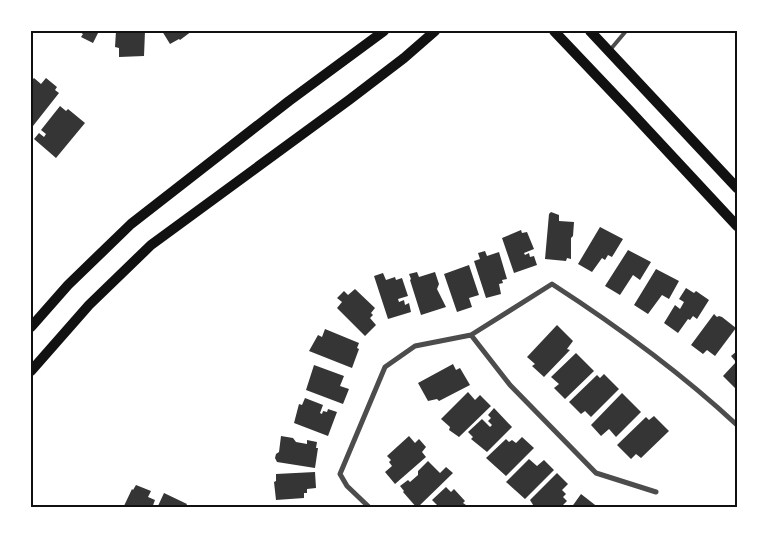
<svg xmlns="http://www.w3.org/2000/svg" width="768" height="539" viewBox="0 0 768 539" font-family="'Varela Round',sans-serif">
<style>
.building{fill:#353535}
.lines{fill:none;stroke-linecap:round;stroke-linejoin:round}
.service{stroke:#4c4c4c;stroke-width:4}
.minor{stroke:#4c4c4c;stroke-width:5}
.secondary{stroke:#111;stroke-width:10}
.neatline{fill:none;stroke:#111;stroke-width:2}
</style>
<rect width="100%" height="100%" fill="#fff"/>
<!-- building -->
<path class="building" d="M78,31H99L93,43L81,37L83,34Z
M116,31H145L144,56L119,57V48L115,47Z
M162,31H192L180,40L179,39L170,44Z
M34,78L41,84L46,78L57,87L55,90L59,93L33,126L31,125V81Z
M60,106L66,111L68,109L85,123L56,158L34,139L39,133L44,137L46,134L41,130Z
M551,212L559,215V221L574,222L573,236L571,238V259L567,258L566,261L545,259L549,214Z
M600,227L623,239L612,257L608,255L605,260L602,258L592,272L578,264Z
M521,230L522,233L527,232L534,249L524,253L525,255L529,253L530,257L534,256L537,265L514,273L502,238Z
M628,250L651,262L640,280L633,275L620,295L605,286Z
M485,251L487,256L499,252L507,279L502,280L503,283L499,284L501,294L486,298L474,261L480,259L478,253Z
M469,265L479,295L469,298L472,307L457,312L444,274Z
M656,269L679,281L669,299L662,295L648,314L634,305Z
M417,272L419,277L435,272L439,284L437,289L446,307L421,315L410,280L411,279L409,274Z
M383,273L386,280L395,277L396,280L402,278L408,296L398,299L399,302L404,300L405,305L409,303L411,312L388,319L374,276Z
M686,288L694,293L696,291L709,300L697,319L693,316L690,320L688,319L678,333L664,323L675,305L680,309L684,302L679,299Z
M355,289L375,308L371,313L373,315L370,318L376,325L365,336L337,308L342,302L337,298L344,291L348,295Z
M714,314L717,317L719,316L722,317L736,328L715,356L707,350L703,354L691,345Z
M557,325L573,341L567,349L570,350L544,377L532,366L535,364L527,357Z
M325,329L359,343L357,348L359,349L352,368L309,351L318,335L322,337Z
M737,351V386L735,388L723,376L736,362L731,356Z
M576,353L594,371L565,399L554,388L559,384L551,377Z
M453,364L456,370L460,368L470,385L439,401L437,399L428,401L418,383Z
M314,365L344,376L340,386L349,389L343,404L306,390Z
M604,374L619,389L591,417L585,411L581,414L569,402L597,375L600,378Z
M468,392L475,400L480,395L491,406L459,437L449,430L450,427L441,419Z
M622,393L641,412L616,437L609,429L601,436L591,425Z
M305,398L323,405L320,413L322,414L323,411L327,412L328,409L337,412L328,436L294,423L299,404L302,405Z
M494,408L512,427L487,452L471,439L473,437L468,432L482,419L490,427L492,425L488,421L491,418L488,415Z
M654,416L669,431L641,458L636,454L631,459L617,445L646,417L649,420Z
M281,436L293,438L296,442L307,444V440L317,442L316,448H318L315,468L277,462L275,458L276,454L279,452Z
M409,436L415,443L419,439L426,447L422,452L426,457L395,484L385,472L392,466L389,462L391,460L387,456Z
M522,437L534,448L506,476L486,458L506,439L509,442L512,440L516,443Z
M529,459L537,466L544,460L554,470L525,499L506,482Z
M428,461L440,473L446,467L453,473L417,508L403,492L404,491L400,486L408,480L410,482L418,475V471Z
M315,472L316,488L307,489V493H304V498L276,500L274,482L276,481V474Z
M557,473L568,484L562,490L566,494L563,497L567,501L560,508H535L530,500Z
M136,485L151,491L148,497L155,500L152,508H123L132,489L133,490Z
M446,487L451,492L454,489L465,501L463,503L466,505L462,508H440L432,500Z
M164,493L187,504L185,508H157Z
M581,494L599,508H571Z"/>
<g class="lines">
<!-- service -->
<path class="service" d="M610,50L626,31"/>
<!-- minor -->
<path class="minor" d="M471,335L510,385L596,473L656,492
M370,508L347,486L340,474L385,367L415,346L471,335L552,284C617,326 680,372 737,425"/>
<!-- secondary -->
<path class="secondary" d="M554,31L630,111L737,226
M590,31L737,188
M31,327L68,285L131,224L289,101L384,31
M31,371L89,305L151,245L349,100L404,58L435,31"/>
</g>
<!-- border -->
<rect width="768" height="539" fill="none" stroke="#ffffff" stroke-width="65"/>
<rect x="32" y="32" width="704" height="474" class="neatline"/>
</svg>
